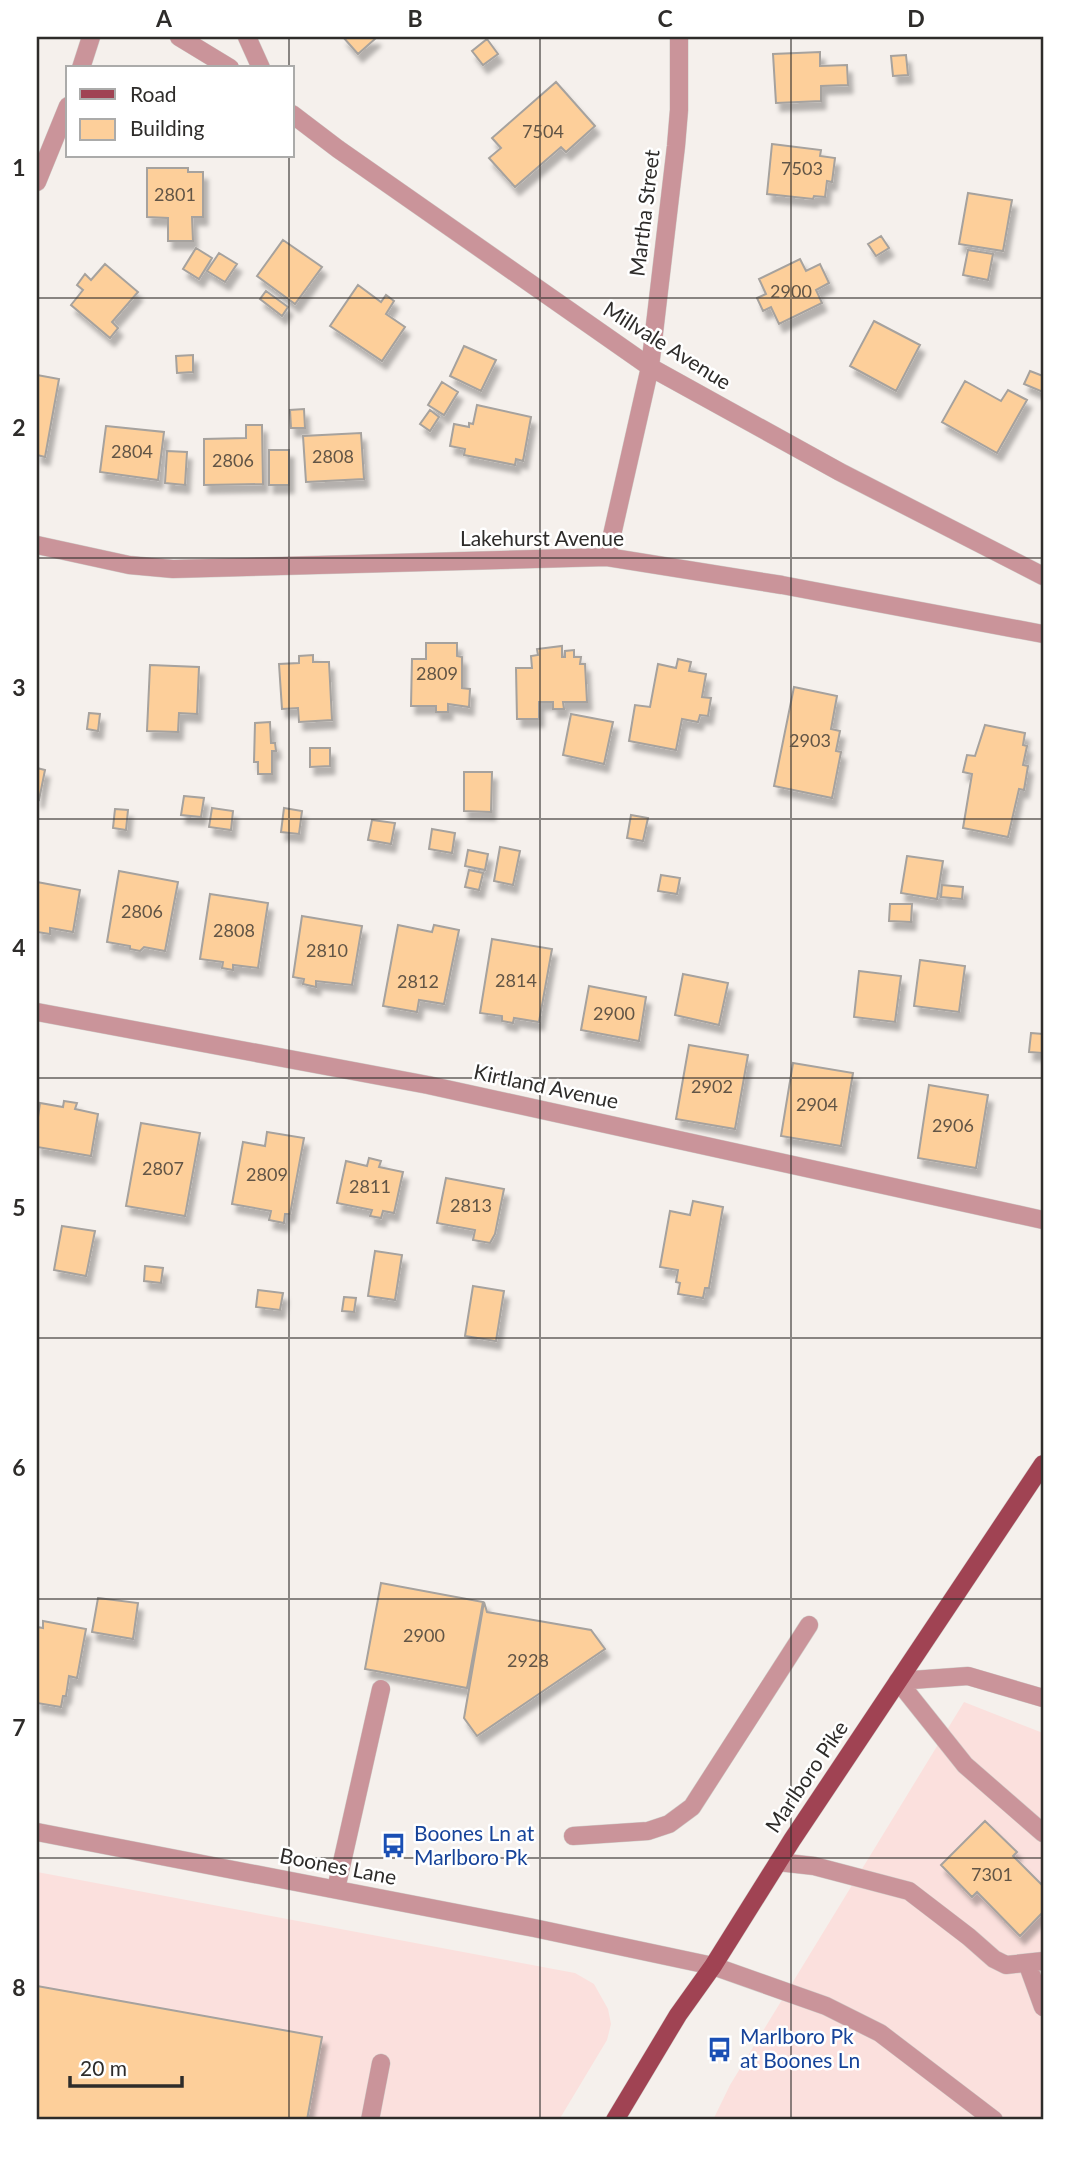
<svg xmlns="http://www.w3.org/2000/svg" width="1080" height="2157" viewBox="0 0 1080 2157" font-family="Lato,sans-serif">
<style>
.commercial{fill:#fbe0dd}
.building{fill:#fdcf9a;stroke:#a6a29e;stroke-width:2;filter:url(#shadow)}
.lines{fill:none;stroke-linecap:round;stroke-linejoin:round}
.minor-casing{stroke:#d1cdc9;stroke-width:19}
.major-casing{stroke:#d1cdc9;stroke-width:19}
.minor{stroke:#ca949a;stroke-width:18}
.major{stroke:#a04353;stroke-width:18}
.grid{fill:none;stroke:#2e2c2a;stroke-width:2;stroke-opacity:0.55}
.labels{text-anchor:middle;stroke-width:5;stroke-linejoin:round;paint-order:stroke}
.number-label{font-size:18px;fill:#625546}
.street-label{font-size:21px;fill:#2e2c2a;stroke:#fff}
.transit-label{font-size:21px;fill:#164399;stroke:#fff;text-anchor:start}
.neatline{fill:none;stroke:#2e2c2a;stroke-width:2.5}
.grid-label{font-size:23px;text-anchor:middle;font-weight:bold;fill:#2e2c2a}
</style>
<defs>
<filter id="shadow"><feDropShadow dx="4.5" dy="8" stdDeviation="2" flood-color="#0004"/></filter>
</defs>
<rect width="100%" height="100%" fill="#f5f0ec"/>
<!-- commercial -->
<path class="commercial" d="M964,1702L1043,1733V2120H713L730,2085Z
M37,1872L575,1973L594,1984L608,2009L611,2024L607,2040L559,2120H37Z"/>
<!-- building -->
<path class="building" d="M343,37H375L376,38L358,54Z
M487,39L498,54L483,65L472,51Z
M820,52V66L847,65L848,85L821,86V101L776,103L773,54Z
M906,55L908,75L893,76L891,56Z
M556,82L595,126L566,152L561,147L515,187L489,158L501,148L492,138Z
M772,144L821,150L820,156L835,158L832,182L827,181L825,197L814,196L813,199L767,194Z
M147,168H188V172H203V217H192L193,241H168V218L147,217Z
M968,193L1012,200L1003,251L959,244Z
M881,236L889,248L876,256L868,244Z
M283,240L322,267L295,304L257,276Z
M196,248L212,258L199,279L183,269Z
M968,250L993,254L988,280L963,275Z
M219,253L237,264L225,282L207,271Z
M800,259L806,271L820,264L829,283L816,290L822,303L779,324L771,307L763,311L757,298L766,294L759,279Z
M105,264L138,292L112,322L118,328L110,338L71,305L83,290L77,285L85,274L91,280Z
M358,285L381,302L386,295L394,301L386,314L405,327L382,361L330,326Z
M266,291L288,307L282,316L260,299Z
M874,321L920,345L896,391L850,366Z
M464,346L496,360L481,391L450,376Z
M193,355V372L177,373L176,356Z
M1030,371L1043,376V392L1024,384Z
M37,375L59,379L45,457L37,455Z
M965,381L1001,401L1008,390L1027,400L997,453L942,422Z
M442,382L458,392L444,415L428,405Z
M477,405L531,417L523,461L516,459L515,465L464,455L465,449L450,446L454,424L469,427V423L473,424Z
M304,409L305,428H291L290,410Z
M430,410L439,417L430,431L420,424Z
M246,425H262L263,484L204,485V439L246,438Z
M106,426L164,432L158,480L100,472Z
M361,433L364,479L306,482L303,436Z
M269,450H289V485H269Z
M167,451L187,452L185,485L165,483Z
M426,643H457V656L462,657V688L470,689L469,707L448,704V712H436V706H411L412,659H426Z
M562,646V657H565V651L574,650V657H581L580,664H585L587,702H563L564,709H553V702H539V719H517L516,668H532L531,656L538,655L537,649Z
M313,655V662H329L332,720L299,722L298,708L282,709L279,664L299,663V656Z
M678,659L691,662L689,671L706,674L702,697L711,698L708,716L700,715L698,722L682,719L676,750L629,741L635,705L650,707L658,664L676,668Z
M150,665L199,667L197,714L179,713L178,732L147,731Z
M794,687L837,696L831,729L840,731L836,751L841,752L832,798L774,786Z
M89,713L100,714L98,731L87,729Z
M571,714L613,722L604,764L563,755Z
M270,722L271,743H275L276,751H272V774H258V762H254L255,723Z
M985,725L1025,733L1023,745L1027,746L1023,765L1028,766L1024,790L1019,789L1008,837L963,828L972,774L963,772L967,755L975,756Z
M310,748H330V766L310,767Z
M37,768L45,770L39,800L37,799Z
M464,772H492L491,812L464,811Z
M184,796L204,798L201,817L181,815Z
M212,808L233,811L231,830L209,827Z
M284,808L302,811L299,834L281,832Z
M115,809L128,810L126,830L113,828Z
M631,815L648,818L643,841L627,838Z
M372,820L395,823L391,844L368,840Z
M432,829L455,833L452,853L429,849Z
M500,847L520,851L513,885L494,881Z
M468,850L488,854L485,870L465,866Z
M907,856L943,861L937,899L901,893Z
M469,870L483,873L479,890L465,887Z
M119,871L178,882L165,951L144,947L140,951L130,949V946L107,942Z
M661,875L680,878L677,894L658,891Z
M37,882L80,890L73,932L50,928V934L37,932Z
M942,885L963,887L962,899L941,897Z
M210,894L268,903L258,968L233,965V970L222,968L223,962L200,959Z
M890,904H912L911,922L889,921Z
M302,916L362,926L352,985L316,981V987L303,984L304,979L293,977Z
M398,925L432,932L434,925L459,930L444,1004L419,1000L417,1012L383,1006Z
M492,939L552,949L539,1022L514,1018L513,1023L502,1021V1016L480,1013Z
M920,960L965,966L959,1012L914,1006Z
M859,971L901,976L895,1022L854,1017Z
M683,974L728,983L719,1025L675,1015Z
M589,986L646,997L639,1041L581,1030Z
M1031,1033L1043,1034V1053L1029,1052Z
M689,1045L748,1055L735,1129L676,1119Z
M793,1063L853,1073L841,1146L781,1136Z
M929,1085L988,1095L976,1168L918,1158Z
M64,1101L77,1103L75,1109L98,1114L91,1156L37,1147V1124L40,1103L63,1107Z
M141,1123L200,1133L185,1216L126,1206Z
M267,1132L304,1138L290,1214H285L284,1223L269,1220L271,1211L232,1204L243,1142L265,1146Z
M369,1158L381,1161L379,1167L403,1172L394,1213L383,1211L381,1218L370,1216L372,1210L337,1203L346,1161L367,1166Z
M446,1178L504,1189L495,1234L490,1243L473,1240L475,1230L437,1223Z
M693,1201L723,1207L709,1288H705L703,1298L678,1294L680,1283L676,1282L678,1270L660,1267L670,1211L690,1215Z
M62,1226L95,1231L86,1276L54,1270Z
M375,1251L402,1255L395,1300L368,1296Z
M145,1266L163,1268L161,1283L144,1281Z
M473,1286L504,1291L496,1341L465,1336Z
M258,1290L283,1293L280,1310L256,1307Z
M344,1297L356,1298L354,1312L342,1311Z
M381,1583L483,1602L467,1688L365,1669Z
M98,1598L138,1603L133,1639L92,1632Z
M484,1602L487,1612L591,1630L605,1649L477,1736L464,1718Z
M43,1621L86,1629L77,1678L69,1676L66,1696H63L61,1707L37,1703V1627L43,1628Z
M985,1821L1017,1852L1013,1856L1043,1886V1912L1020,1936L977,1892L972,1897L941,1865Z
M37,1986L322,2037L307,2120H37Z"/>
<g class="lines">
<defs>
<path id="minor" d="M179,37L230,68
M247,37L261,68
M81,68L91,37
M292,114L338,149L650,367L840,472L1043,576
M37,182L68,106
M37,545L129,565L173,569L607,557L782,585L1043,634
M607,557L650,367L676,146L679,110V37
M37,1012L428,1085L1043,1220
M1043,1698L968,1676L898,1681L965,1765L1043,1833
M37,1832L534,1928L713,1966L826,2006L880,2033L994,2120
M573,1836L648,1831L669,1824L692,1807L809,1625
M778,1862L814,1866L909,1891L969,1937L994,1959L1006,1965L1043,1961
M336,1889L381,1689
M1027,1963L1043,2007
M370,2120L381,2063"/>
<path id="major" d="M615,2120L678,2015L713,1966L792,1840L1043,1464"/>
</defs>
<!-- minor casing -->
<use href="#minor" class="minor-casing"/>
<!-- major casing -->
<use href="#major" class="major-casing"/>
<!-- minor -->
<use href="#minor" class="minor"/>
<!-- major -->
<use href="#major" class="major"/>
</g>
<!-- grid -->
<path class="grid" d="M289,37V68M540,37V2120M791,37V2120M289,156V2120M37,298H1043M37,558H1043M37,819H1043M37,1078H1043M37,1338H1043M37,1599H1043M37,1858H1043"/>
<!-- icons -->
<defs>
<symbol id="bus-bare" viewBox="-9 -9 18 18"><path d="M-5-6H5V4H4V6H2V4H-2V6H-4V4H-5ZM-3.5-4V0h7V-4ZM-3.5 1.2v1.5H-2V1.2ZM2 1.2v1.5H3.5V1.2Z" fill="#1a4fb4" stroke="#fff" stroke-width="2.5" paint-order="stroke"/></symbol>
</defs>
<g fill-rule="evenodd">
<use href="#bus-bare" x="376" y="1828" width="35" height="35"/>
<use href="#bus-bare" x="702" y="2032" width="35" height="35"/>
</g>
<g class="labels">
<!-- number labels -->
<g class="number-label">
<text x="543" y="138">7504</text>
<text x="802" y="175">7503</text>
<text x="175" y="201">2801</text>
<text x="791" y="298">2900</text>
<text x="132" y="458">2804</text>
<text x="333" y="463">2808</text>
<text x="233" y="467">2806</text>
<text x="437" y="680">2809</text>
<text x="810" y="747">2903</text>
<text x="142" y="918">2806</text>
<text x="234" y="937">2808</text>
<text x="327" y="957">2810</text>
<text x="516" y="987">2814</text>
<text x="418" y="988">2812</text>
<text x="614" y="1020">2900</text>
<text x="712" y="1093">2902</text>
<text x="817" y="1111">2904</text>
<text x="953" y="1132">2906</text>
<text x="163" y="1175">2807</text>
<text x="267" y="1181">2809</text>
<text x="370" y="1193">2811</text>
<text x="471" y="1212">2813</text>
<text x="424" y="1642">2900</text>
<text x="528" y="1667">2928</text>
<text x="992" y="1881">7301</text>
</g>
<!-- street labels -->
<g class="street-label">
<text transform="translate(645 213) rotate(-83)" y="7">Martha Street</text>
<text transform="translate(667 346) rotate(32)" y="7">Millvale Avenue</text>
<text x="542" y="546">Lakehurst Avenue</text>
<text transform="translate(546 1087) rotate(12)" y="7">Kirtland Avenue</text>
<text transform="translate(807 1777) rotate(-56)" y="7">Marlboro Pike</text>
<text transform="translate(338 1867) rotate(11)" y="7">Boones Lane</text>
</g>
<!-- transit labels -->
<g class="transit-label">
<text x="414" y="1841">Boones Ln at<tspan x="414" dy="24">Marlboro Pk</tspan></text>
<text x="740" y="2044">Marlboro Pk<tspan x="740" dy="24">at Boones Ln</tspan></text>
</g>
</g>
<!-- border -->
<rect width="1080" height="2157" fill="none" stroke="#ffffff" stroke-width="77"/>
<!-- legend -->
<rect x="66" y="66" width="228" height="91" fill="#ffffff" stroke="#ababaa" stroke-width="2"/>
<rect x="80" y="89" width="35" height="10" fill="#a04353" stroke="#ababaa" stroke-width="2"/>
<text x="130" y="102" font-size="21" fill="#2e2c2a">Road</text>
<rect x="80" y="119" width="35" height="21" fill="#fdcf9a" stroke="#ababaa" stroke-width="2"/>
<text x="130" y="136" font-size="21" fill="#2e2c2a">Building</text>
<!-- scale -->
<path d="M70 2076v10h112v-10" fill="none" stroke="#2e2c2a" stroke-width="3.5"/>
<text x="80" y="2076" font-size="21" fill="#2e2c2a" stroke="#ffffff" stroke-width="5" paint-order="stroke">20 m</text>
<rect x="38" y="38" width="1004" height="2080" class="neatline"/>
<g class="grid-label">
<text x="164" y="27">A</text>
<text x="415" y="27">B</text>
<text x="665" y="27">C</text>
<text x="916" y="27">D</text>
<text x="19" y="176">1</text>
<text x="19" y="436">2</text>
<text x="19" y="696">3</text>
<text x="19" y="956">4</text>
<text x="19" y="1216">5</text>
<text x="19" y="1476">6</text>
<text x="19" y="1736">7</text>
<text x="19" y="1996">8</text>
</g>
</svg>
